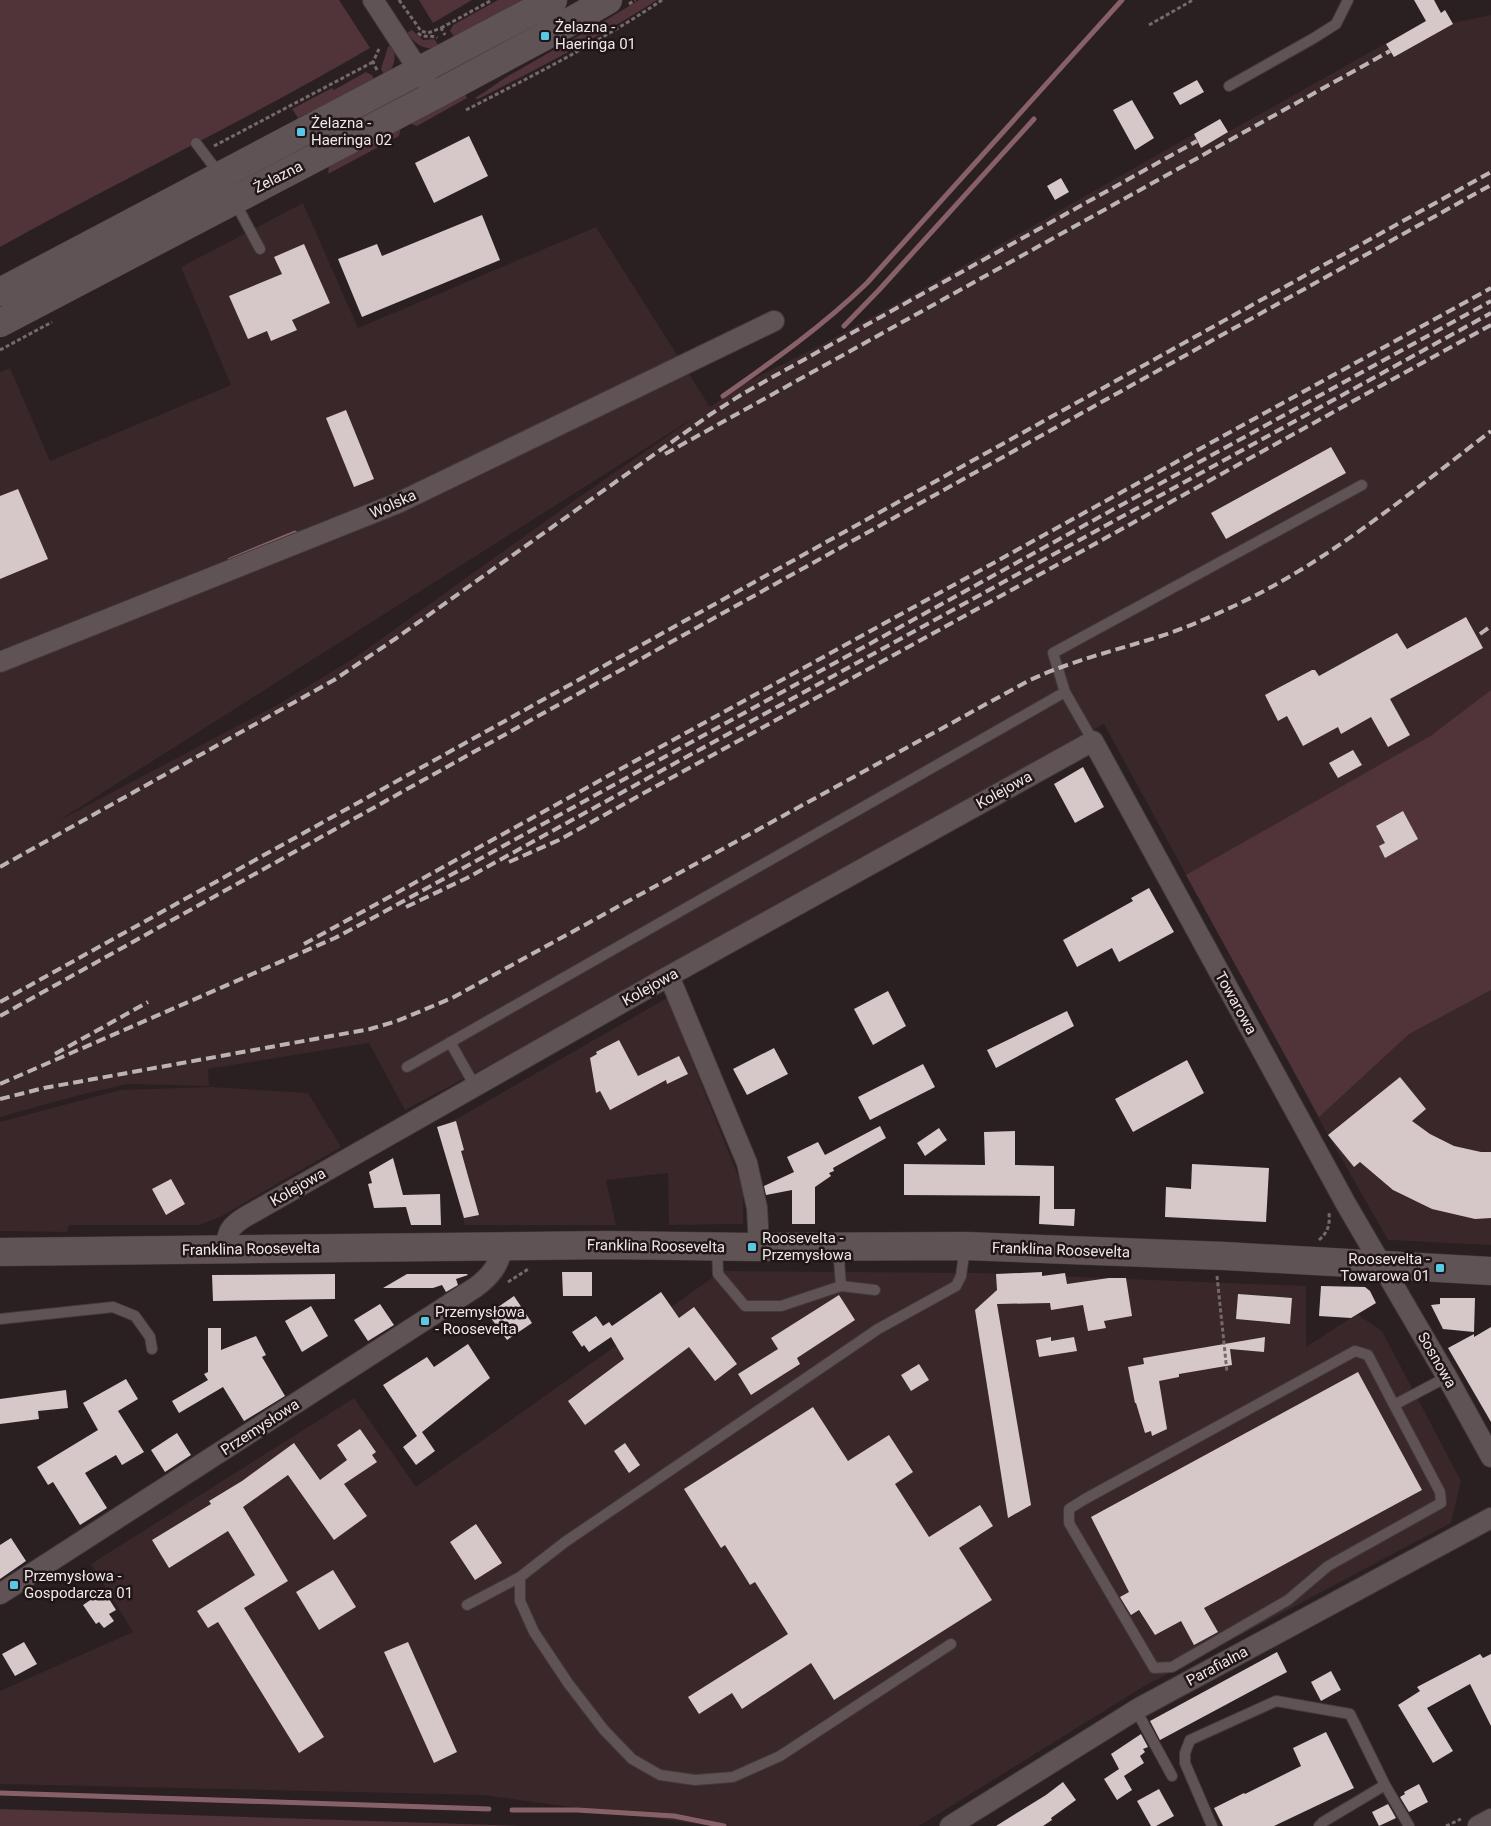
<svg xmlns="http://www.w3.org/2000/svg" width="1491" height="1826" viewBox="0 0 1491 1826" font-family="Roboto,sans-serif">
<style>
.built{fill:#39272a;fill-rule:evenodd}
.green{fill:#513439}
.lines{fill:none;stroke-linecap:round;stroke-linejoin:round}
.stream{stroke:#886168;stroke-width:5}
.building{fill:#d6c7c9}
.lane-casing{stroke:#433a3c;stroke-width:12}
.street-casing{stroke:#433a3c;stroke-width:22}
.secondary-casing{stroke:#433a3c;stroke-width:29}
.path{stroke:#746a6c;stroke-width:3;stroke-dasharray:4 2.5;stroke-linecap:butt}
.lane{stroke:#605355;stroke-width:10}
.street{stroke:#605355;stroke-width:20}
.secondary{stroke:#605355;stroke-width:28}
.rail{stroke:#bcb3b4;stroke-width:4;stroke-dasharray:10 5;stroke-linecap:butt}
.poi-dot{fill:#59c8e4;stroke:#201618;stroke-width:2}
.labels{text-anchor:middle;stroke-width:5;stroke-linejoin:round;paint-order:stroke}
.poi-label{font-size:15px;fill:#efe7e8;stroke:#201618;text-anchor:start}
.street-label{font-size:15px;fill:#efe7e8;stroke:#201618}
</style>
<rect width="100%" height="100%" fill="#2a1f21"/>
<!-- built -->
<path class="built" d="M1445,10L1453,23L1491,15V1245L1388,1240L1328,1135L1104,724L797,893L580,1017L405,1110L369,1043L208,1069L209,1086L127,1084L76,1096L0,1117V372L10,368L50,461L231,385L181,267L303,203L358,328L596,227L710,407L743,384L819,346L919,291L1220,119L1228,132ZM698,415L575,500L356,657L277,705L58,821Z
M667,998L743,1188V1224L669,1225L668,1173L606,1180L616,1225H465L439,1129Z
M212,1087L308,1093L341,1147L220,1217L199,1225H69L67,1232L0,1231V1122L120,1090Z
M722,1271L978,1273L1306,1286V1347L1357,1314L1382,1331L1461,1481L1451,1523L1143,1687L919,1826H711L483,1795L0,1784V1691L133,1632L91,1564L354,1398L416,1487Z"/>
<!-- green -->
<path class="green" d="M0,0H339L370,48C249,119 122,179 0,247Z
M419,0H472L433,23Z
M498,0H527L455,38L450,31L453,25Z
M639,0H657C599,37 539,68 478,99L475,98C487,91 498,82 510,75C553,50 597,26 639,0Z
M412,30L423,40L434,39L440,47C425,51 416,45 407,33Z
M392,44C397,55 395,68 385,76L381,69L388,47Z
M366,72L372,75L375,81L310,116L308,113L298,118L292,109L332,88L334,90Z
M463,90L467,98L417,126L411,124L408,119Z
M401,127L399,136L328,174L329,166Z
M1491,690V990L1409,1034L1319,1117L1186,875L1432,735Z
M0,1809L523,1826H0Z"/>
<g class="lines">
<!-- stream -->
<path class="stream" d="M844,326L879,290L1034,119
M723,396C773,361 823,326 867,283L1122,0
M230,560L295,533
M0,1793L489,1809
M512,1810H577L674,1816L724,1826"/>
</g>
<!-- building -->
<path class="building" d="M1414,0H1434L1441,13L1445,10L1453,24L1394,57L1386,44L1426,21Z
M1197,80L1204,92L1180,105L1173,93Z
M1132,100L1154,138L1135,150L1113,110Z
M1220,119L1228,132L1201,148L1194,134Z
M469,136L488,176L434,203L415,163Z
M1061,178L1069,192L1055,200L1047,186Z
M482,215L500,260L362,317L338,259L377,244L382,256Z
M304,244L330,303L292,320L297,330L271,341L267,331L248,339L229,296L282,274L274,257Z
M346,410L374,479L354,487L326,418Z
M1331,447L1346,473L1226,539L1211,513Z
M18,489L48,559L0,579V496Z
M1466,617L1483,648L1390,699L1410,735L1388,747L1371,717L1341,734L1338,727L1303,746L1287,716L1278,721L1265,695L1312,670H1315L1319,676L1397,633L1407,649Z
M1353,750L1362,765L1338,778L1329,763Z
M1083,767L1104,807L1075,823L1054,784Z
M1403,811L1418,839L1385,858L1379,846L1385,843L1376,826Z
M1149,888L1174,932L1119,962L1112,948L1077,967L1063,940L1133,901L1131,898Z
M888,991L906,1026L873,1045L854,1009Z
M1067,1011L1074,1026L996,1068L987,1050Z
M619,1040L638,1076L679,1056L688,1074L667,1084L666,1080L610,1110L600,1091L596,1093L590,1058L597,1054L596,1052Z
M774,1048L788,1074L747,1095L733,1069Z
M1187,1060L1204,1093L1133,1132L1115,1099Z
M923,1064L935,1087L870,1120L858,1097Z
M1400,1077L1426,1109L1412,1121L1430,1134L1454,1146L1481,1152H1491V1218L1475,1219L1432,1209L1393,1190L1360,1162L1354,1167L1328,1135Z
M456,1121L464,1150L461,1151L479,1215L464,1218L437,1127Z
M880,1126L886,1138L833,1168L834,1171L829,1173L831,1176L815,1187V1224H792V1190L766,1195L764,1186L794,1172L787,1157L818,1142L825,1155Z
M939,1128L947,1140L925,1156L917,1143Z
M1015,1131V1165L1054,1166V1209H1075L1074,1226L1039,1224L1040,1196L904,1195V1164L985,1165L984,1132Z
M393,1158L403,1195L440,1194L441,1225H411L406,1207L374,1208L368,1184L372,1183L369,1172Z
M1192,1164L1269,1168L1266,1222L1165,1217L1166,1187L1191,1189Z
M171,1179L185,1204L166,1215L152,1189Z
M562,1272H592V1296H563Z
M1042,1272V1276L1065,1273L1067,1284L1109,1278H1126L1132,1316L1104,1321L1106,1328L1088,1331L1083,1305L1051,1310L1050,1303L997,1304L1031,1505L1008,1518L975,1310L997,1290L996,1274Z
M335,1274V1299L213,1301L212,1275Z
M407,1274H467L468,1275L456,1279L458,1285L446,1292L442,1285L433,1288H383Z
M1321,1286L1365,1287L1370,1291L1376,1303L1351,1318L1319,1316Z
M661,1292L679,1318L694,1307L737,1364L715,1381L689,1347L585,1425L568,1401L624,1359L611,1337L589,1352L584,1345L582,1347L572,1332L596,1316L603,1326L609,1322L612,1326Z
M1238,1294L1292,1298L1290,1324L1236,1319Z
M839,1295L855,1320L797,1358L800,1364L751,1395L738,1374L778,1349L771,1338Z
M514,1296L532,1323L507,1340L488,1314Z
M1440,1298H1475L1474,1332L1443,1329L1431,1305L1440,1304Z
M380,1304L394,1325L368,1341L354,1320Z
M311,1306L328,1336L302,1352L285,1321Z
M1491,1327V1422L1448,1348L1474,1334V1337Z
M208,1328H221V1350L256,1336L266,1355L262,1357L285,1396L244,1421L223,1387L179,1413L172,1401L208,1380L204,1374L208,1372Z
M1051,1337V1341L1074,1337L1077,1351L1039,1357L1036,1340Z
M1265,1337L1264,1352L1230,1349L1232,1365L1179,1374V1377L1159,1381L1167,1429L1152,1436L1151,1431L1145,1433L1136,1403H1135L1128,1367L1144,1364L1143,1358Z
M468,1344L490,1378L417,1436L383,1385L427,1357L434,1367Z
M919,1364L929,1380L911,1391L901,1375Z
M1358,1372L1422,1490L1204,1608L1218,1632L1194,1645L1181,1621L1155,1635L1139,1610L1131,1615L1120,1597L1129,1592L1091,1517Z
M126,1379L138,1399L118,1411L144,1452L122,1465L116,1455L85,1473L107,1508L80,1525L53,1482L48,1485L37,1467L98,1430L83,1403Z
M66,1390L68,1408L38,1411L39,1419L0,1424V1399Z
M813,1407L848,1461L889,1435L913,1472L895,1484L929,1537L980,1505L993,1526L959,1548L992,1600L834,1700L811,1663L742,1709L732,1693L699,1714L688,1697L788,1634L755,1582L750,1585L725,1545L721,1548L684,1489Z
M360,1429L376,1452L372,1455L377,1462L344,1484L367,1516L334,1540L288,1475L243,1507L288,1581L244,1608L324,1737L299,1753L218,1622L208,1628L197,1611L255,1575L228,1531L169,1568L152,1540L211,1504L209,1501L242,1481L294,1443L320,1480L347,1460L337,1445Z
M422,1432L435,1451L416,1465L403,1447Z
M177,1433L191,1455L165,1472L151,1450Z
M625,1443L640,1465L629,1473L614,1451Z
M476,1524L502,1563L475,1580L450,1542Z
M11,1538L26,1561L0,1579V1545Z
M333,1570L356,1607L319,1630L296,1592Z
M104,1591L116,1610L109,1614L114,1621L104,1628L99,1622L96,1624L83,1605Z
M24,1642L37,1664L15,1676L2,1654Z
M408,1642L457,1752L434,1763L384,1652Z
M1277,1652L1287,1672L1160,1740L1150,1721Z
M1480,1654L1483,1658L1491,1654V1726L1470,1684L1427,1708L1453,1751L1433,1763L1398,1705L1420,1691L1417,1687Z
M1331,1671L1341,1690L1321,1701L1311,1682Z
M1326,1732L1354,1788L1274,1826H1223L1214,1808L1244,1793L1245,1794L1301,1766L1293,1748Z
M1141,1734L1148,1747L1143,1749L1145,1752L1140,1756L1144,1763L1124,1776L1132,1790L1117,1800L1104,1779L1119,1769L1111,1754Z
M1063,1782L1076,1800L1051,1818L1052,1820L1043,1826H996L1046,1795Z
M1419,1784L1428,1802L1409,1812L1400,1797L1405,1794L1404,1792Z
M1159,1789L1174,1816L1156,1826H1151L1137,1801Z
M1388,1804L1396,1818L1379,1826L1372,1812Z"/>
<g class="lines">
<defs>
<path id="lane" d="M1229,86L1314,38L1336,24L1348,0
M196,143L221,176L260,249
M1065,692L1053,653L1362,485
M450,1042L475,1086
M407,1067L1065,692L1093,741
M717,1247L718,1274L745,1306H781L841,1286L875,1290
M838,1247L841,1286
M0,1319L113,1307L135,1316L150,1337L152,1349
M1394,1405L1440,1492L1441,1503L1328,1566L1288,1600L1172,1667L1154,1668L1069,1523V1509L1085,1499L1355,1351L1368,1355L1394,1405L1447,1377
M520,1577V1601L534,1632L568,1683L604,1730L632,1759L660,1775L695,1780L733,1777L780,1756L951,1644
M467,1605L520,1577L565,1542L878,1329L956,1286L961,1276L965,1247
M1136,1710L1172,1776
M1385,1785L1409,1826
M1212,1826L1185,1763V1753L1190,1740L1276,1701L1350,1714L1385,1785L1323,1822L1319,1826"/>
<path id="street" d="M373,0L435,95
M0,662L398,503L774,321
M669,976L747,1163L757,1208L759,1246
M225,1249C228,1231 229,1227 245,1217L669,976L1093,741L1346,1204L1447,1377L1491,1457
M0,1594L476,1287C491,1276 499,1265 503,1246
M950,1826L1139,1708L1491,1518
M1478,1826L1491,1819"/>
<path id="secondary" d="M0,292L553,0
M0,323L435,95L545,36L608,0
M0,1252L608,1245L752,1247L966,1246L1225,1256L1491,1271"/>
</defs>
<!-- lane casing -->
<use href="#lane" class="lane-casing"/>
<!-- street casing -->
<use href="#street" class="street-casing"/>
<!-- secondary casing -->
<use href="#secondary" class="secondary-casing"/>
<!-- path -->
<path class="path" d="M399,0L421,31L428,33L441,28L445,35
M629,4L635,0
M1149,25L1193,0
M441,28L492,0
M418,33C424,39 431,34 437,38
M377,70L373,62L379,49
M466,110C532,76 600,42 662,0
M214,146L373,62
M0,350L52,322
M1319,1240C1328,1232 1330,1225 1329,1213
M1217,1276L1227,1372
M508,1282L530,1268
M1446,1826L1461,1819"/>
<!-- lane -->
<use href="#lane" class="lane"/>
<!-- street -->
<use href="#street" class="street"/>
<!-- secondary -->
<use href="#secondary" class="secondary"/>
<!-- rail -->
<path class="rail" d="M665,454L1390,51
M1480,634L1491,626
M509,862L559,840L1491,325
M0,867L334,680L395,639L711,414L744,393L1197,141
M406,907L467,878L1491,313
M304,944L1491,288
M0,1002L1491,172
M0,1016L1491,185
M55,1054L148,1002
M0,1084L335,938L369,920L1491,301
M0,1099L44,1088L370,1029L397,1021L452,998L1028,681C1073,660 1114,651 1161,636C1186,628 1210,617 1234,606C1328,562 1410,493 1491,431"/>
</g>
<!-- markers -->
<g class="poi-dot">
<rect x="540" y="31" width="10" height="10" rx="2.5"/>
<rect x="296" y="127" width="10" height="10" rx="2.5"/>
<rect x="747" y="1242" width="10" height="10" rx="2.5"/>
<rect x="1435" y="1263" width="10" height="10" rx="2.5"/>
<rect x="420" y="1316" width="10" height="10" rx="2.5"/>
<rect x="9" y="1580" width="10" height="10" rx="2.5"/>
</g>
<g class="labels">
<!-- poi labels -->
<g class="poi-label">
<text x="555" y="32">Żelazna -<tspan x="555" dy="17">Haeringa 01</tspan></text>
<text x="311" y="128">Żelazna -<tspan x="311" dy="17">Haeringa 02</tspan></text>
<text x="762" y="1243">Roosevelta -<tspan x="762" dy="17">Przemysłowa</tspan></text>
<text x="1430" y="1264" text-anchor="end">Roosevelta -<tspan x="1430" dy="17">Towarowa 01</tspan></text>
<text x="435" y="1317">Przemysłowa<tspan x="435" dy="17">- Roosevelta</tspan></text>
<text x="24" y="1581">Przemysłowa -<tspan x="24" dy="17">Gospodarcza 01</tspan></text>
</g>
<!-- street labels -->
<g class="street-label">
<text transform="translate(278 177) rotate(-27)" y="5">Żelazna</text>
<text transform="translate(393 504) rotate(-24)" y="5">Wolska</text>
<text transform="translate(1004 790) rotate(-29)" y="5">Kolejowa</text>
<text transform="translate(650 987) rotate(-29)" y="5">Kolejowa</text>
<text transform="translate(1236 1003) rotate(61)" y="5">Towarowa</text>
<text transform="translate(298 1187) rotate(-30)" y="5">Kolejowa</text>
<text transform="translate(656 1246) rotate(1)" y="5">Franklina Roosevelta</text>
<text transform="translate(251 1249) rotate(-1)" y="5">Franklina Roosevelta</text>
<text transform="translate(1061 1250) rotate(2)" y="5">Franklina Roosevelta</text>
<text transform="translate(1437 1360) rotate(60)" y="5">Sosnowa</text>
<text transform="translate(260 1427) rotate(-33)" y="5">Przemysłowa</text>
<text transform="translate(1217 1666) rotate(-28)" y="5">Parafialna</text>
</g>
</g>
</svg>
